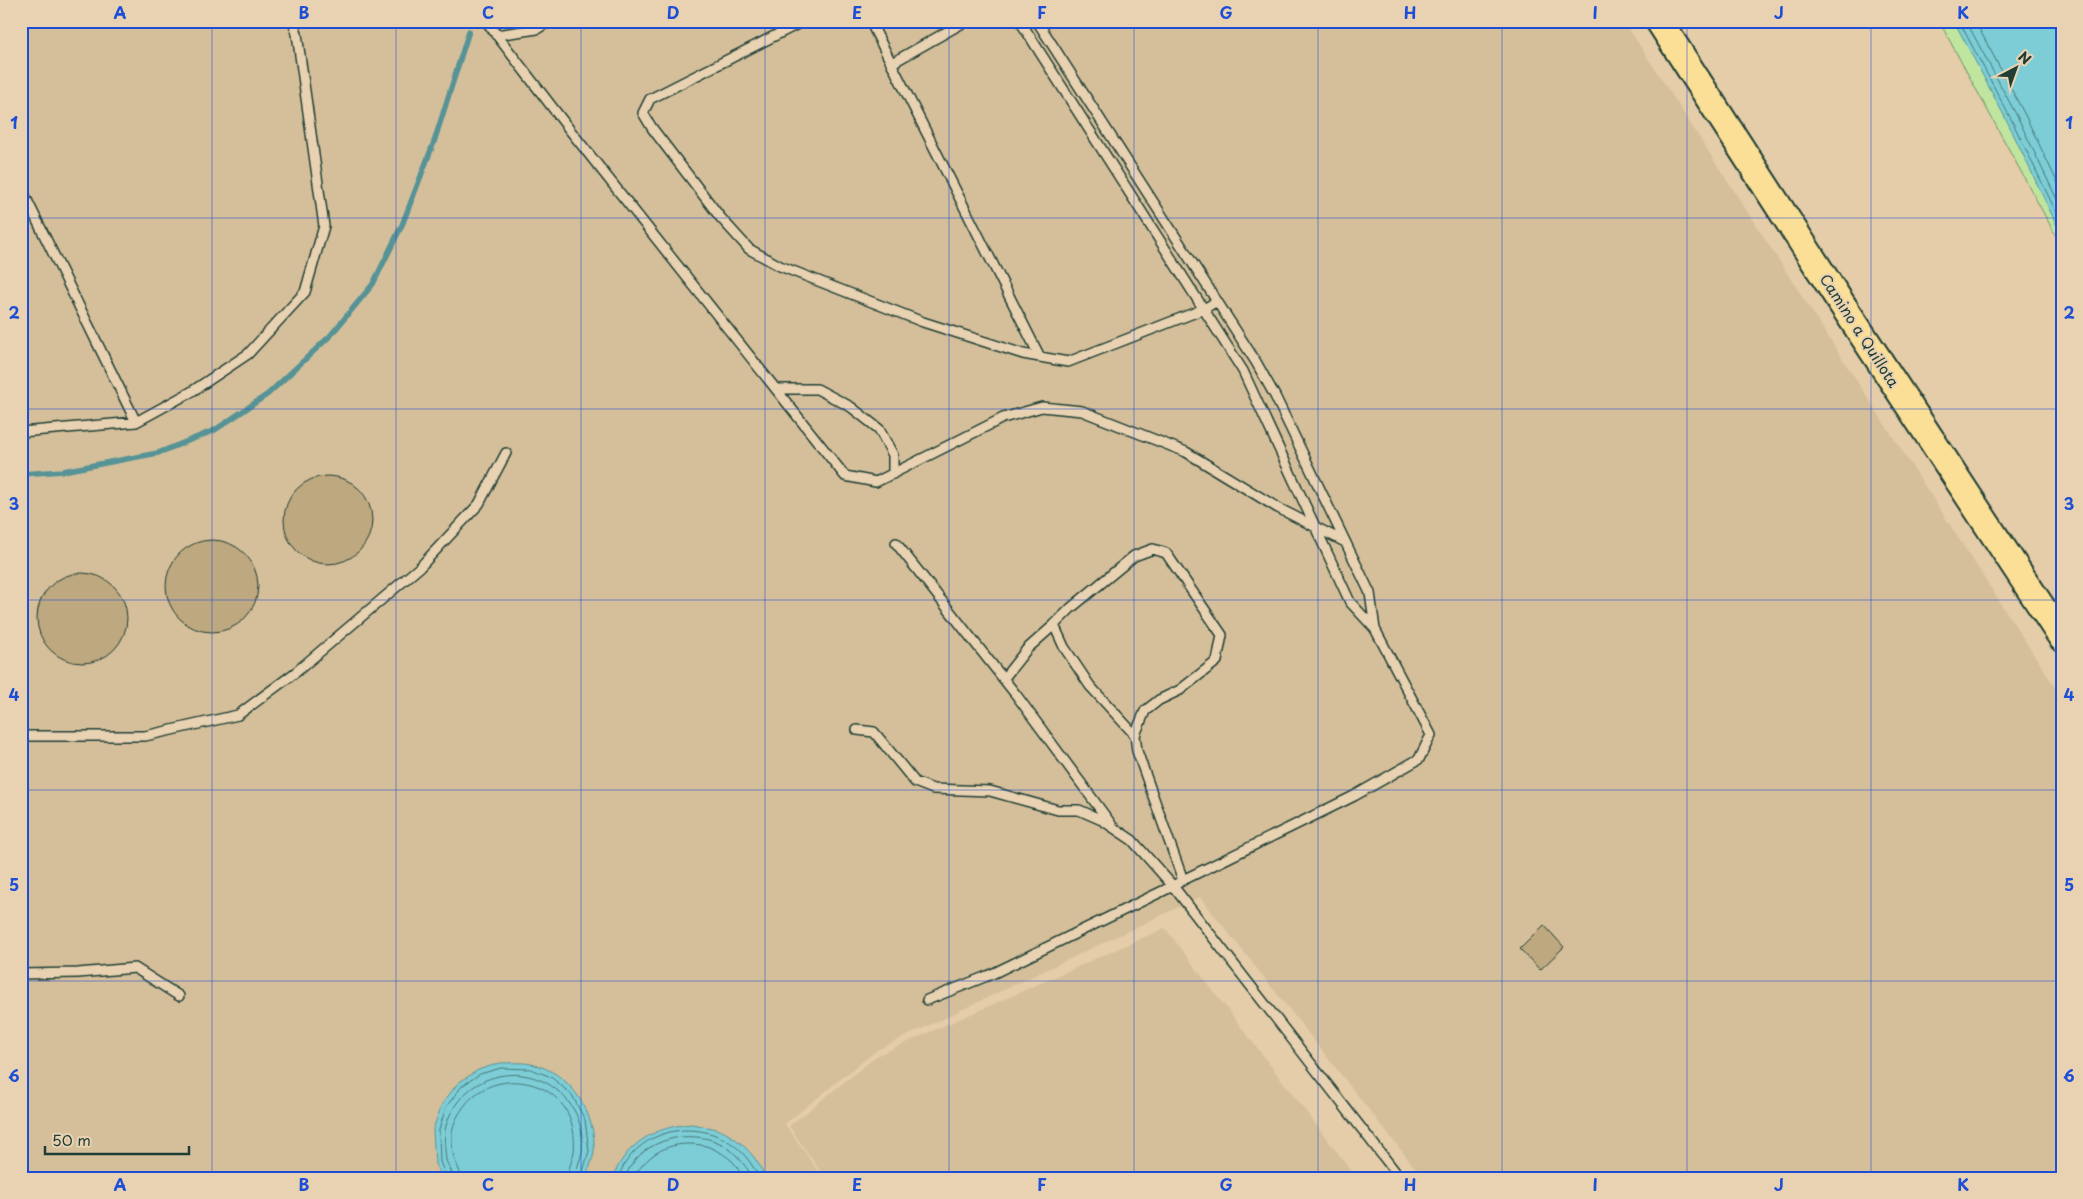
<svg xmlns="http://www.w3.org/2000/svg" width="2083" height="1199" viewBox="0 0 2083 1199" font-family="'Playpen Sans',sans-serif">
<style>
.built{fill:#d5bf9a}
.green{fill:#bfe59f;stroke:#6f916a}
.water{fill:#7dcdd7;stroke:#579396}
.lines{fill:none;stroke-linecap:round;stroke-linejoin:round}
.shore{stroke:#457775;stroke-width:1}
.stream{stroke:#579396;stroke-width:5.5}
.building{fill:#bda87f;stroke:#1f3d34}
.lane-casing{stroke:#1f3d34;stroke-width:12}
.primary-casing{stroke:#1f3d34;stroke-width:30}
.lane{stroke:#e8d2b1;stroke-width:9}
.primary{stroke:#fbdf96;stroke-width:26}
.grid{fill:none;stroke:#1d4ed8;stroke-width:1;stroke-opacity:0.55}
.labels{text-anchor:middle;stroke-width:4;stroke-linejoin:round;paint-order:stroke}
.street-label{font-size:15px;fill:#1f3d34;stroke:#e8d2b1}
.neatline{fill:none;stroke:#1d4ed8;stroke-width:2}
.grid-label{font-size:16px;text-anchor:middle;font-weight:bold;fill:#1d4ed8}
</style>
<rect width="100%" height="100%" fill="#e5cda9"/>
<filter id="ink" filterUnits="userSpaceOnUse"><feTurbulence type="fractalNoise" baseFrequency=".02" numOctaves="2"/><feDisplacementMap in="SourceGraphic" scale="10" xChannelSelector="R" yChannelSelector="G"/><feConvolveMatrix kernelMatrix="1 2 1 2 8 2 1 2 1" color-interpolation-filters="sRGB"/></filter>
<g filter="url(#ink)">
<!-- built -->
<path class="built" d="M21,21H1624L2062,698V1178H1423L1200,897L877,1050L785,1124L823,1178H21Z
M1165,928L1357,1178H825L789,1126L878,1055Z"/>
<!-- green -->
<path class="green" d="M1939,21H2062V247Z"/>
<!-- water -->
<path class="water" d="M1954,21H2062V236L2008,123Z
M500,1063C510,1063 522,1062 531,1064C570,1071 597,1114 594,1152C593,1160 588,1170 586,1178H443L435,1164L433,1129L442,1104L458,1083L478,1070Z
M692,1124C701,1126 711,1127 719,1130C738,1137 759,1158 765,1178H613C625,1143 657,1126 692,1124Z"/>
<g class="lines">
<!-- shore -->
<path class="shore" d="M1959,21L2012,121L2062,224
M1966,21L2018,118L2062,210
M1975,21L2025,115L2062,192
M447,1178L440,1162L439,1130L446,1107L462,1086L480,1074L501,1068L531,1069L551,1077L572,1095L585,1120L589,1151L581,1178
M453,1178C453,1171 448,1167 446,1160C445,1152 444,1138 445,1130C456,1078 518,1057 558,1091C567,1099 576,1110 579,1122C582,1129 583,1144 582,1152C580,1161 576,1169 575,1178
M461,1178C460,1170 457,1166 455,1160C452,1153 452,1140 452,1133C453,1123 459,1113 465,1105C494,1067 560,1077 572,1125C574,1132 575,1144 574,1152C572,1161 568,1169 568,1178
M618,1178C638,1121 716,1114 749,1161C753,1167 757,1172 759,1178
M625,1178C637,1142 682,1129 715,1141C732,1147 744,1163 753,1178
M633,1178C650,1150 674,1139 706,1146C715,1149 726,1155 733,1162C737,1166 740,1173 744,1178"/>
<!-- stream -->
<path class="stream" d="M21,474L63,471L158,453L215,430L268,394L330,336L373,284L402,225L434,142L469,31"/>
</g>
<!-- building -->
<path class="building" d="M284 520a44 44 0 1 1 88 0a44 44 0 1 1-88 0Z
M166 586a46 46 0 1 1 92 0a46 46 0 1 1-92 0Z
M37 618a45 45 0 1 1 90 0a45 45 0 1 1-90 0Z
M1544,925L1564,947L1540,970L1520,949Z"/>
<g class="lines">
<defs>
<path id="lane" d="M486,21L569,129L845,476L876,482L1003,418L1042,407L1082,411L1186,452L1278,508L1345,542
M804,21L650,99L643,113L652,128L720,217L749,249L780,266L923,322L1023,354L1068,362L1204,309L1217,301
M870,21L1040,357
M1020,21L1243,371L1350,602L1375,629L1431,735L1419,759L1354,796L1183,880L1173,886L1400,1178
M1037,21L1256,362L1275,396L1370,593L1375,629
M496,35L537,29L550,21
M892,63L966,21
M21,188L136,422
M777,389H817L851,407L879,429L893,455V474
M21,432L136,422L191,392L248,354L305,292L324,226L297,34L293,21
M896,543L1017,696L1111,824
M1004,678L1027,649L1054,625
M857,730L874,732L915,782L933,789L990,791L1058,810H1079L1102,820L1132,840L1173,886L992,974L927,1000
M1135,735L1090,686L1064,647L1054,625L1071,608L1134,556L1153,549L1166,553L1222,635L1217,661L1180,690L1159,700L1145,711L1135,735L1137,751L1183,880
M21,736H145L238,715L296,672L420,567L479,504L506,453
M21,974L78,973L135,968L179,996"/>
<path id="primary" d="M1659,21L1836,295L2062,638"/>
</defs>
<!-- lane casing -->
<use href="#lane" class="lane-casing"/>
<!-- primary casing -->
<use href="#primary" class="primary-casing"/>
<!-- lane -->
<use href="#lane" class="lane"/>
<!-- primary -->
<use href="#primary" class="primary"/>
</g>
</g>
<!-- grid -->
<path class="grid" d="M212,21V1178M396,21V1178M581,21V1178M765,21V1178M949,21V1178M1134,21V1178M1318,21V1178M1502,21V1178M1687,21V1178M1871,21V1178M21,218H2062M21,409H2062M21,600H2062M21,790H2062M21,981H2062"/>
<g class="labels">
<!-- street labels -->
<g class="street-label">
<text transform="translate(1859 331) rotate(57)" y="5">Camino a Quillota</text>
</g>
</g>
<!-- margin -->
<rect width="2083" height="1199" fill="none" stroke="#e8d2b1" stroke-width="55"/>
<!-- north arrow -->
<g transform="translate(2016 68) rotate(41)" stroke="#e8d2b1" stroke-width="4" paint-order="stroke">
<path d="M0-4L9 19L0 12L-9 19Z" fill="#1f3d34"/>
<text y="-8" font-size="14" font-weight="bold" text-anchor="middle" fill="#1f3d34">N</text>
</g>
<!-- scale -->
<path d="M45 1146v8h144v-8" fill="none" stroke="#1f3d34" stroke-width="2.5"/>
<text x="52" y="1146" font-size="15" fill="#1f3d34" stroke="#e8d2b1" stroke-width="4" paint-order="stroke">50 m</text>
<rect x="28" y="28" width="2028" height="1144" class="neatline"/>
<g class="grid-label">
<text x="120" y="19">A</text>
<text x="304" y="19">B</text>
<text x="488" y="19">C</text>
<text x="673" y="19">D</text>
<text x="857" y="19">E</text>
<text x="1042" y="19">F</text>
<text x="1226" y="19">G</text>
<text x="1410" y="19">H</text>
<text x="1595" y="19">I</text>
<text x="1779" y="19">J</text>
<text x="1963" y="19">K</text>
<text x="14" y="129">1</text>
<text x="2069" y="129">1</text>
<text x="14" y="319">2</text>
<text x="2069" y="319">2</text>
<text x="14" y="510">3</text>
<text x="2069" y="510">3</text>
<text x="14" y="701">4</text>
<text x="2069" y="701">4</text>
<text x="14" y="891">5</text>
<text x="2069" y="891">5</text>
<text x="14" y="1082">6</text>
<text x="2069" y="1082">6</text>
<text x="120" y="1191">A</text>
<text x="304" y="1191">B</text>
<text x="488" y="1191">C</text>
<text x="673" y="1191">D</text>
<text x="857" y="1191">E</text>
<text x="1042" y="1191">F</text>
<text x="1226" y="1191">G</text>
<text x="1410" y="1191">H</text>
<text x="1595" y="1191">I</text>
<text x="1779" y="1191">J</text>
<text x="1963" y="1191">K</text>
</g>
</svg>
